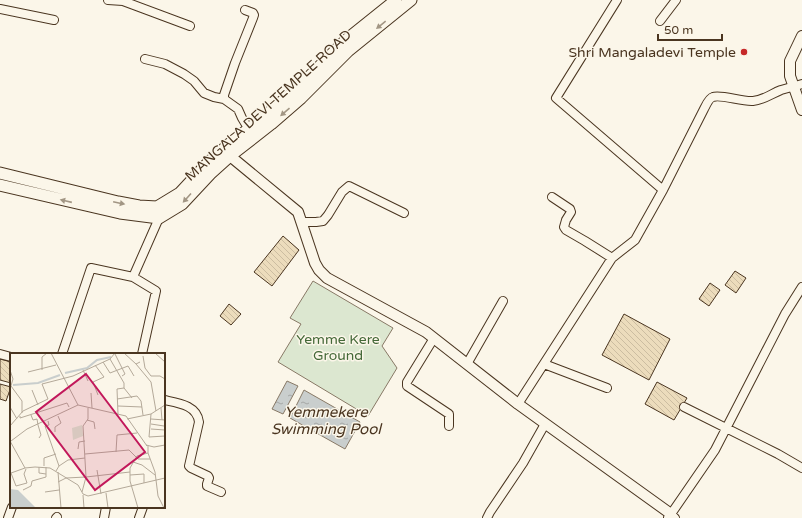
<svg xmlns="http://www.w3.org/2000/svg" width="802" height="518" viewBox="0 0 802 518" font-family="'Varela Round',sans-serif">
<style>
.green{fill:#dce7d0;stroke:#887966}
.water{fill:url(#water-ripples);stroke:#887966}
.building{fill:url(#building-back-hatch);stroke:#4a3520}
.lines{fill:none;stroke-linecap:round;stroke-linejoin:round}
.minor-casing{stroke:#4a3520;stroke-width:10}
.tertiary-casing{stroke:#4a3520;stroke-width:12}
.secondary-casing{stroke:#4a3520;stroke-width:13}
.minor{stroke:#fbf6e9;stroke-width:8}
.tertiary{stroke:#fbf6e9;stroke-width:10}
.secondary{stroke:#fbf6e9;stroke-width:11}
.oneway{fill:#a29684}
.poi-dot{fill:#c62828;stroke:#fbf6e9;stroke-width:1.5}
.labels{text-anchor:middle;stroke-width:3;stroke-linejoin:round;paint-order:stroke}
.poi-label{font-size:14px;fill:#4a3520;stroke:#fbf6e9;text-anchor:end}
.street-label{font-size:14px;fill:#4a3520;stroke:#fbf6e9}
.park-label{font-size:14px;fill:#436837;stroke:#fbf6e9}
.water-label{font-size:15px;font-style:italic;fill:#4a3520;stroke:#fbf6e9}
.inset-river{fill:none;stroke:#c9cecd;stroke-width:2}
.inset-road{fill:none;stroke:#b4a999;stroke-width:1}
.view{fill:#c2185b;fill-opacity:0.15;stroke:#c2185b;stroke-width:2}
.inset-edge{fill:none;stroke:#4a3520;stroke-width:2}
</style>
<defs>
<pattern id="water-ripples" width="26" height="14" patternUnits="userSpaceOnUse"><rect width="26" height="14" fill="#c9cecd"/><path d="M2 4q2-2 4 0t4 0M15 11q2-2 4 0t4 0" fill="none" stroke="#a5a8a6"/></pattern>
<pattern id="building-back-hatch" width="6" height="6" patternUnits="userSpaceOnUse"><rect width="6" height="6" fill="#ecdcbc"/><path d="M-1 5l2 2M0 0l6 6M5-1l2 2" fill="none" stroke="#ccbda1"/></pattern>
</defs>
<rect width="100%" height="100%" fill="#fbf6e9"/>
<!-- green -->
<path class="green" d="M313,281L393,328L382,346L397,368L368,416L278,362L301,324L290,318Z"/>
<!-- water -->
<path class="water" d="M287,381L298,386L283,414L272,409Z
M304,390L360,422L345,449L290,418Z"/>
<!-- building -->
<path class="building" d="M283,236L299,250L272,286L254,272Z
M735,271L746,278L736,293L725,285Z
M710,283L720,290L709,306L699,299Z
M229,304L241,314L231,325L220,316Z
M624,314L670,339L649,380L602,355Z
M0,359L11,362V383L0,380Z
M657,382L687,398L674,420L645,404Z
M0,384L11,387L6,401L0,399Z"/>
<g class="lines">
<defs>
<path id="minor" d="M108,0L123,1L190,26
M617,0L556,98L663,190
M0,9L54,20
M660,21L676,0
M145,59L165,64L184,74L194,81L204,93L214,97L224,99L238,109L242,118L248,128
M224,99V95L235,63L253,18L254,15L253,13L245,10
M552,197L570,209L571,212L566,220L564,227L566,230L585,241L612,258
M301,222H316L323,221L328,215L342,192L349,186L404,213
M434,338L407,382V386L449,414V426
M0,354L11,357
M62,354L91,268L133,277
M142,354L156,291L133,277L159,218V213
M467,364L503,301
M544,364L607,388
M164,400C178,403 197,405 199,422L189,466L191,468L208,476L209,478L207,484V486L221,492
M518,404L612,258L635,240L663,190L704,109C706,105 709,98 713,97C721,94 742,102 753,101C764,100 771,94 781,90C788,88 795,86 802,84
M684,407L778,454L802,468
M8,518L12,507
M56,518L57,517
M104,518L106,507
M139,518L143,507
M487,518L490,512L523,463L545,424
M675,518L671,514L715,450L785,314L802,287"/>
<path id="tertiary" d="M802,36L790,61V76L802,110
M224,151L298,212L315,263L319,270L327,278L426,332L518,404L671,514L669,518"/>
<path id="secondary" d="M0,173L118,202L139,206L157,207L180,193L208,163L228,145L269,113L299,87L346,40L396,0
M0,185L120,213L159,218L182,204L210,174L230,156L271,124L301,98L348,51L411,0"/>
</defs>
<!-- minor casing -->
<use href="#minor" class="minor-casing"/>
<!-- tertiary casing -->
<use href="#tertiary" class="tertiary-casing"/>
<!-- secondary casing -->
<use href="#secondary" class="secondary-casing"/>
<!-- minor -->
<use href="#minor" class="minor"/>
<!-- tertiary -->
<use href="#tertiary" class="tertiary"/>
<!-- secondary -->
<use href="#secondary" class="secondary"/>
</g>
<!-- one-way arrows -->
<defs><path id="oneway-solid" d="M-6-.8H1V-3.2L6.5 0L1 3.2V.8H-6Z"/></defs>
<g class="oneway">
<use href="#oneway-solid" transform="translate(381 25) rotate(141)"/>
<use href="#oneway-solid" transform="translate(285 112) rotate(139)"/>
<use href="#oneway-solid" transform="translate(187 198) rotate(132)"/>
<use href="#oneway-solid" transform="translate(66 201) rotate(-167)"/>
<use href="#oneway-solid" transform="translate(119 203) rotate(12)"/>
</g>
<!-- markers -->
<circle class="poi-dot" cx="744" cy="52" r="4"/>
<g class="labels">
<!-- poi labels -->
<g class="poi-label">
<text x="736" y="57">Shri Mangaladevi Temple</text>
</g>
<!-- street labels -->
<g class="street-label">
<text transform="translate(268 105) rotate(-42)" y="5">MANGALA DEVI TEMPLE ROAD</text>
</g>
<!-- park labels -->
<g class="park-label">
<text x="338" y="344">Yemme Kere<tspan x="338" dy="16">Ground</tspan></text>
</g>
<!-- water labels -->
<g class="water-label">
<text x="326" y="417">Yemmekere<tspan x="326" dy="17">Swimming Pool</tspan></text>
</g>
</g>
<!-- overview -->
<g transform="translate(10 353)">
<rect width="155" height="155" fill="#fbf6e9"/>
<path d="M72,72L73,83L63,87L62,75Z" fill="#dce7d0"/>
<path d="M0,136L8,137L26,155H0Z" fill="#c9cecd"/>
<path class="inset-river" d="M55,20L77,15L87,7L101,4M3,32L28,30L50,22"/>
<path class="inset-road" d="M41,0L68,52L116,63L137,93M114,0L126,11M145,0L155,9M105,1L115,21L112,23M133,3L135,15L141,23H150L155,26M100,6L114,30V35L107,36L108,61M93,9L100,20L118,13L124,23M130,9L126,11L141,29L146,58M85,12L94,24L83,29L88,42M0,17L3,26L0,36M32,17V4L37,0M73,17L78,28M18,19L46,12M1,33L12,48V60M114,35L122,45M22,37L28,52M81,40L82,55M107,46L127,43L131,48L133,62M108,53L132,54M0,54L7,66M151,55L152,67M141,61L139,84L155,83M21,62L23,67L27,66L28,72M10,63V65L57,50L59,54M117,66L141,61L155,52M141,66L155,67M77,67L84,69L85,76M155,67V88M38,68L39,72L35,73L49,113L46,118M141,71L154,73M28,72L31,82L29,85M0,73L13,58L38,46L32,31L63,23L100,6L105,0M141,76L155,77M45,79V74L51,70L48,63M0,88L15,115L25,114M1,88L17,76L68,52M136,92L144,94L155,92M68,96L69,89L75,88M106,99L107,82L127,80M138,100L145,119L148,143L154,155M75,101L119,97L128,106H140M123,109L132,112L145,122M34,113V105L46,101M49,113L58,107L75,105M25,114L40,115L68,132L73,141L78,143L155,125M29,114V120L36,121M87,117L91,141M48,119L51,155M1,120L6,133L17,130L14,121L16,116M1,120L15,115M120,122L134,121V130M48,129L56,125L76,124L73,73L78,66V55M13,137L21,133L22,128L36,124V114M35,139L49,137M72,139L76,124L120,119M96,140L98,155M73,142L74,155M128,155L120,128V115L127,103L138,100V93"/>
<path class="view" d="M76,21L135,99L85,137L26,59Z"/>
<rect width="155" height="155" class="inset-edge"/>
</g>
<!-- scale -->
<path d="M658 34v6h64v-6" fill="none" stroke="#4a3520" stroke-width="2"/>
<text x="664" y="34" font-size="12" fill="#4a3520" stroke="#fbf6e9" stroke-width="3" paint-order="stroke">50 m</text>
</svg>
